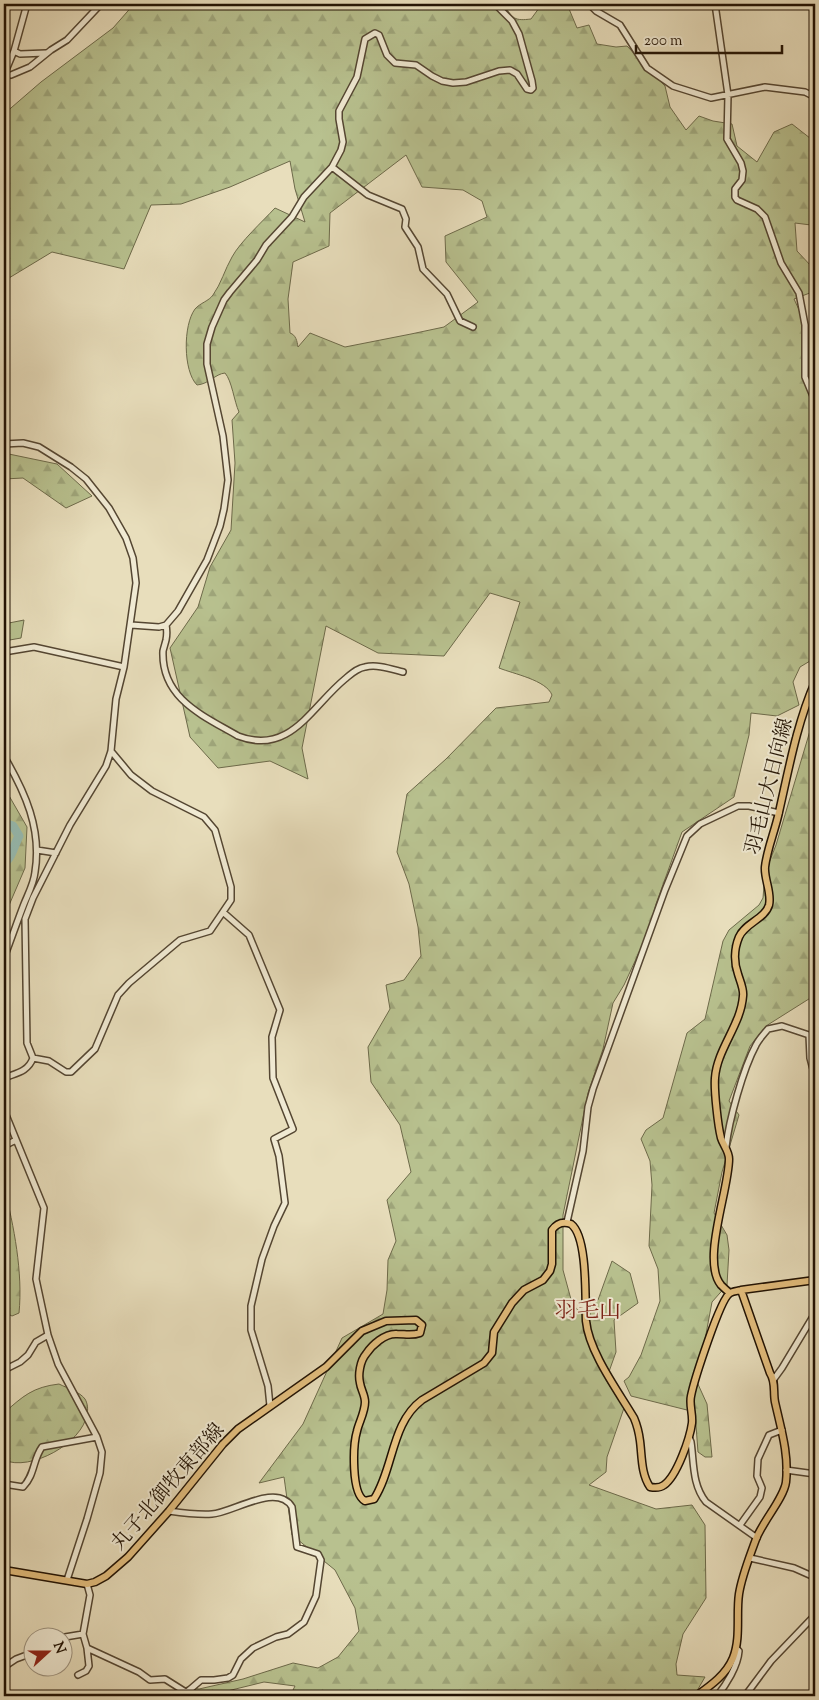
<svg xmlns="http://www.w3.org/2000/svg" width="819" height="1700" viewBox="0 0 819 1700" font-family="'Sorts Mill Goudy','Noto Serif JP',serif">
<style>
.forest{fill:url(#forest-firs);stroke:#6d6a4a;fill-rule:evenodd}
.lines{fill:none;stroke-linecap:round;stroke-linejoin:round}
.river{stroke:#97bcb2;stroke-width:9}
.minor-tunnel{stroke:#cac0a0;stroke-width:5;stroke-dasharray:5 2.5;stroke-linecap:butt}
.minor-casing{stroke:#544632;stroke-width:8}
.major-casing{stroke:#221304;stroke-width:9}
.minor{stroke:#f0ead3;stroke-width:5}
.major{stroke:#e4bf7e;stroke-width:6}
.labels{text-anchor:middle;stroke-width:4;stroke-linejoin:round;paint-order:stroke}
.street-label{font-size:20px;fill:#221304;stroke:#f0ead3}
.quarter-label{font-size:22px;fill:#7a1f14;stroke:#f0ead3}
</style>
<defs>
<pattern id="forest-firs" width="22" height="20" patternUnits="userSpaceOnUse" patternTransform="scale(1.25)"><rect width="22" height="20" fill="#b8c18f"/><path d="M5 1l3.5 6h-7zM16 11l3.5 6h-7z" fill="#9ea57a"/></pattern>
</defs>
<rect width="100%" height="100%" fill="#e8debc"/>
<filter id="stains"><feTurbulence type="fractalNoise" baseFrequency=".004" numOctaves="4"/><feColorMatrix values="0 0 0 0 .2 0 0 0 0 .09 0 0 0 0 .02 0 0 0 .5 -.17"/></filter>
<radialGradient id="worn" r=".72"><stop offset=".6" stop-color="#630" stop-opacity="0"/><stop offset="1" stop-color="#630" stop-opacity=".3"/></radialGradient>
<!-- forest -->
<path class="forest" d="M134,4H504C512,19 515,21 531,19L542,4H567L577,28L589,25L597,44L616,47L627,46L665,86L670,107L686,130L699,116L713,121L732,124L737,146L757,162L774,132L792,124L815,142V224L811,225L795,223L797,251L812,267H815V291L794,299L814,342L815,420V658L800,667L793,682L799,705L777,716L751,713L749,735L734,797L682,832L656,904L648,933L624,985L613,1003L603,1049L588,1093L563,1215V1270L572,1303L581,1314L598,1300L612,1261L630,1273L638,1303L614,1320L616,1352L606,1380L624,1408L607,1457L606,1472L589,1485L656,1509L692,1505L705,1525L706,1598L683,1634L676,1664L677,1675L705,1677L694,1696H278L292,1692L295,1686L264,1682L207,1696H121L147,1693L171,1694L187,1687L199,1689L243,1679L293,1663L318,1668L338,1657L359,1631L355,1608L335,1570L292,1535L284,1477L259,1483L303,1424L342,1338L383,1314L387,1290L388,1260L396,1241L387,1200L411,1172L400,1125L371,1082L368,1047L390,1009L386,985L404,980L421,956L418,927L409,884L397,852L407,794L446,759L496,708L549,702L552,695C546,680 514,674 499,668L520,602L490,593L444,656L378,653L326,626L302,748L308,779L270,761L218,768L190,737L170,648L198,607L210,567L231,530L235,463L232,420L239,412C234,401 232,381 225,373C215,374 209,384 197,385C183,371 183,325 195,309C200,303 209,301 213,295C221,284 225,269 232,257C240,242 263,221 275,208L305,222L295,189L290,161L230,187L181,204L151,205L124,269L52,252L4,281V114L41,82L113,28ZM406,155L422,187L463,190L482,201L487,217L445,236L446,262L478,302L444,327L411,334L345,347L310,333L298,347C297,341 296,335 290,333L288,299L293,262L329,246L330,213Z
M4,453L57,464L92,496L66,508L23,478L4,479Z
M24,620L21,638L4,641V624Z
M815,714V1028L811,1027L812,997L766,1026L750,1046L729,1101L739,1115L722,1172L714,1213L727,1235L729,1250L727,1285L712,1302L697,1382L707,1404L712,1457H705L698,1452L695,1412L631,1396L624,1381L629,1377L641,1355L660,1301L658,1269L649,1246L652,1185L650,1161L641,1139L646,1130L663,1118L687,1033L705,1019L723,941L729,930L759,905L763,898L765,873L776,845Z
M4,787L27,827L25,868L4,917Z
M4,1187C14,1226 23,1273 19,1313L12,1316L4,1312Z
M59,1384C67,1388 80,1392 85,1399C88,1404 88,1410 87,1414C83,1443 30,1472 4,1460V1413C23,1396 33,1387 59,1384Z"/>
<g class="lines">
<!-- river -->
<path class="river" d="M4,823L13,826L19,836C14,845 12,858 4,863
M4,988V1001"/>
<!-- minor-tunnel -->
<path class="minor-tunnel" d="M4,81L11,75"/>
<defs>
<path id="minor" d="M589,4L596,11L620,25L647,68L673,86L711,98L765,87L805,92L815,97
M715,4L728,95L727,139L741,163L743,171L742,180L735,189V197L737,200L757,209L765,217L781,263L799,293L805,325V377L815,401
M14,51L20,54L46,53
M4,75L14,51L27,4
M11,75L30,67L51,50L67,40L101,4
M332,167L368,195L402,209L406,219L405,227L418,247L423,269L447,294L460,321L473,327
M4,444L23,443L39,447L71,467L86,479L109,508L126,538L133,558L136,583L124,667L116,699L111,751L106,766L70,825L33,898L25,919L27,1043L33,1058C28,1072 16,1073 4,1078
M131,625L159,627L166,625L178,611L207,560L220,526L224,509L228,480L223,436L207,364V344L212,327L224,300L230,292L257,260L266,245L292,217L304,197L332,167L341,150L343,142L339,119V111L357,77L365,39L375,33L379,35L387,55L395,63L416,65L432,76L442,81L453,83L466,82L499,71L510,70L517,74L527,89L531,90L533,88L532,81L519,34L512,21L495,4
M166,625C167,630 167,635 166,640C165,644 164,647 163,651C161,699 204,716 238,736C290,756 311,707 345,679C351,674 357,668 365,667C377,664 391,669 403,672
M4,652L34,647L124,667
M4,756C25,792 42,829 35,872C34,883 28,894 24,904C17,922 11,940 4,958
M37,850L56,853
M224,913L249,935L280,1010L272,1037L273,1078L293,1129L274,1139L279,1156L285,1203L274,1226L262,1259L251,1306V1330L268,1386L270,1406
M809,1035L810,1058L815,1077
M33,1058L49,1061L66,1072H71L95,1049L118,995L129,983L180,940L210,931L231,900V887L215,830L204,817L152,791L131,775L111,751
M4,1110L44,1208L36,1279L48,1335L58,1364L97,1437L102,1452L100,1473L87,1519L67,1580
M815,1140V1169
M4,1146L16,1140
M726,1147C729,1120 743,1069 756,1045C759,1039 764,1034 768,1029L782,1026L815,1037
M567,1222L583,1151L588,1107L593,1089L665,890L687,836L700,824L738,806H749L779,813
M4,1370L20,1362L28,1355L36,1342L48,1335
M774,1379L782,1368L815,1313
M689,1437L691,1442C694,1462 692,1485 706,1502L757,1538
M786,1470L815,1474
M4,1484L23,1487C35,1475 33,1459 42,1447L97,1437
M169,1511C183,1513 198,1515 212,1514C232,1513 277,1482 292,1507L297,1547L318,1554L321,1560L316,1596L304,1622L288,1634L276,1637L253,1648L241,1659L233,1675L228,1678L214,1680H201L187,1692
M740,1525L760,1497L762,1488L757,1476L758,1459L769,1435L782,1430
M750,1558L794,1568L812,1576
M83,1634L87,1648L139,1672L150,1680L165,1679L192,1696
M59,1638L83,1634L90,1595L87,1584
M4,1667L16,1659L32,1653
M78,1675L86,1671L89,1666L87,1648
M717,1696C726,1685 738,1666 739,1651L736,1648
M745,1696L771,1661L815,1615"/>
<path id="major" d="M730,1293C727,1291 724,1288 721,1285C701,1261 729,1190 729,1159C729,1151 723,1145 721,1138C718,1126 714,1091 715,1078C717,1049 741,1025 743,996C744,989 740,981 738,974C734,963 734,949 739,937C745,923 765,919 769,905C772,893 764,879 765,867C767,849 775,831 779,812C789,768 797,723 815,682
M4,1570L87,1584L95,1582L106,1576L128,1557L169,1511L223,1444L238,1429L326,1367L362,1331L386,1321L416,1320L422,1325L420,1333C412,1336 405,1334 397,1334C385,1333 372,1345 366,1354C360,1361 358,1375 360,1383C361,1390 365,1395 365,1402C365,1412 359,1422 357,1431C353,1445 351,1494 365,1501L374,1499C394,1468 391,1423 422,1400L484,1363L492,1353L494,1332L512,1303L524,1290L543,1280L550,1271L552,1264V1230C557,1223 563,1221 571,1224C588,1237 585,1300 586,1321C589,1352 618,1391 634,1418C637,1425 639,1433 640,1441C642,1456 641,1474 650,1487C655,1488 660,1488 664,1485C677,1476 690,1438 692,1423C693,1414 689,1405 691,1396C694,1381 720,1299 730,1293C733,1291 738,1291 741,1290L815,1280
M696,1696C710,1686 726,1675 733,1658C741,1638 736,1614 739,1594C742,1575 750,1556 756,1539C763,1521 784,1498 786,1482C789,1454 781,1429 775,1402C773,1392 776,1382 770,1373L741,1290"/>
</defs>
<!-- minor casing -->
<use href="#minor" class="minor-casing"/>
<!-- major casing -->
<use href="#major" class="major-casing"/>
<!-- minor -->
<use href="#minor" class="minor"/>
<!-- major -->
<use href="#major" class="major"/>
</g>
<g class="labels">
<!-- street labels -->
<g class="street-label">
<text transform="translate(768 786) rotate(-76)" y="7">羽毛山大日向線</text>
<text transform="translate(167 1486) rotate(-49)" y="7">丸子北御牧東部線</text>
</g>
<!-- quarter labels -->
<g class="quarter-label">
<text x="588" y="1317">羽毛山</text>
</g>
</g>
<!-- margin -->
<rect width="819" height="1700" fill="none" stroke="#e8debc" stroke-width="20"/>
<rect x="5" y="5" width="809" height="1690" fill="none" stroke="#221304" stroke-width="2.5"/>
<rect x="10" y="10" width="799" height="1680" fill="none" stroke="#221304"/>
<!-- north arrow -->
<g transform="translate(48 1652) rotate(69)"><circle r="24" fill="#f0ead3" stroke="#9e9480"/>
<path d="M0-4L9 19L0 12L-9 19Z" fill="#8f2418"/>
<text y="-8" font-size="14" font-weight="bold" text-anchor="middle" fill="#221304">N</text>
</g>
<!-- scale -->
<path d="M636 45v8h146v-8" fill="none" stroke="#221304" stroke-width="2.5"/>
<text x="644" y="45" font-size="15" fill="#221304" stroke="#f0ead3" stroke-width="4" paint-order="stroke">200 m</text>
<rect width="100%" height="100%" filter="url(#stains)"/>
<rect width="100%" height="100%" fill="url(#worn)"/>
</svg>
